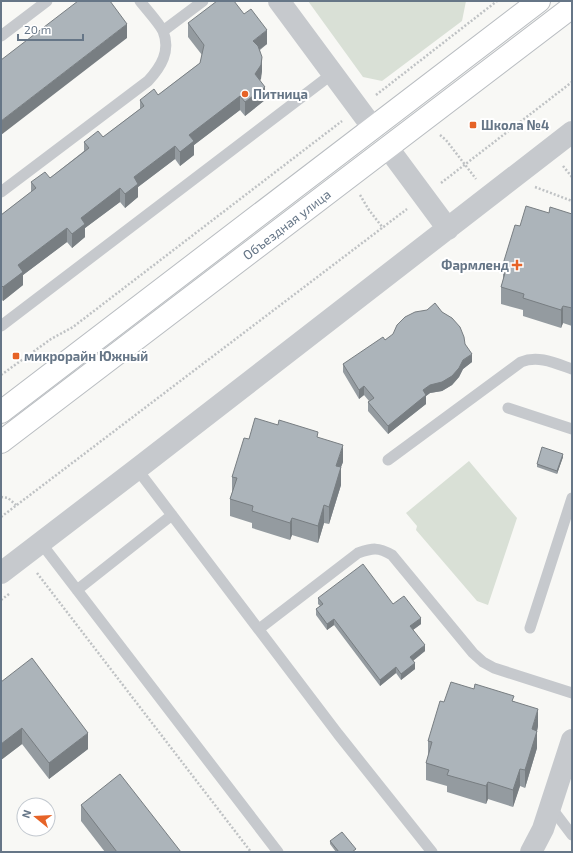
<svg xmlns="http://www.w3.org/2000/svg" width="573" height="853" viewBox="0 0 573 853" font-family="'Exo 2',sans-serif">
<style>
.green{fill:#d9e0d6}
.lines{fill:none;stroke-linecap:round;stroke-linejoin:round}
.primary-casing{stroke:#b9bdc1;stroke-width:24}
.path{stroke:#bfc2c4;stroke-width:2.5;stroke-dasharray:2 2;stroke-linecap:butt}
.lane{stroke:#c6c9cd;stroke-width:11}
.street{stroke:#c6c9cd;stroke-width:22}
.primary{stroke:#fff;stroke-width:22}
.wall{fill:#949ba0}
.shaded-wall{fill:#787e82}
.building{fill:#acb4ba;stroke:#787e82}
.poi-dot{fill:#e66327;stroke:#fff;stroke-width:1.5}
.labels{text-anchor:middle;stroke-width:4;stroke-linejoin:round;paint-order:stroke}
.poi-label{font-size:13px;font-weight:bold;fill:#667687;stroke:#fff;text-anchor:start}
.street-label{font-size:13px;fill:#667687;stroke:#fff}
</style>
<rect width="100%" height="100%" fill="#f8f8f5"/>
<!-- green -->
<path class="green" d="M308,1H466L462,21L382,81L363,77Z
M469,461L517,518L488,605L477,601L416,530L417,526L406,513Z"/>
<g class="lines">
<defs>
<g id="primary">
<path d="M1,412L539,1"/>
<path id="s1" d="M1,442L572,7"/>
</g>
</defs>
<!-- primary casing -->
<use href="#primary" class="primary-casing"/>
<!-- path -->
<path class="path" d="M376,95L497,1
M440,135L446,140L476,179
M563,166L572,177
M441,183L572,82
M535,187L572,201
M360,195L369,210L383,228
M1,375L51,339L73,327L342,121
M1,497L8,498L16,505
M1,517L407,209
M37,573L251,852
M1,600L9,594"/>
<!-- lane -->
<path class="lane" d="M163,31L203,1
M1,36L47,1
M1,192L148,81C161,67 171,51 163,31C159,23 146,9 140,1
M1,326L332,74
M508,408L572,429
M388,460L521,362C538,355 555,363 572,369
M137,469L338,734L432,852
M41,543L278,852
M77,590L172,515
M530,628L572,498
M259,629L358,553C373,548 378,547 392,555L473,653L483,662L494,668L572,693
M550,806L572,835"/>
<!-- street -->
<path class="street" d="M279,1L373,128
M388,148L448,229
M1,573L137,469L572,132
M531,852L543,829L572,740"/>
<!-- primary -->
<use href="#primary" class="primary"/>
</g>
<!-- wall -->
<path class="wall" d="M188,23L267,44L260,50L262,71L260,80L265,100L245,116L240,110L194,145V155L180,166L175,159L138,187V197L125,208L120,202L85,228V237L72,248L67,242L23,275V285L3,301L1,299V215L31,192V182L50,178L84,151V142L103,137L140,109V100L158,95L200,63L202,55L188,37Z
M549,213L572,214V326L563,323L561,328L523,316V310L501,304V287L503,280V264Z
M442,312L465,344L472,362L463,369L459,377L452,385L442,391L430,393L426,396V404L388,434L368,411V402L369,401L364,395L359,399L343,372V364L385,340Z
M318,438L343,462L341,467V485L329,524L324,523L318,543L292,535L290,540L252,528V523L230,516V499L232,493V477L249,439Z
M563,457L557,474L537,467V464Z
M318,598L393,604L421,624L413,630L425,651L413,661L415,669L401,680L396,673L380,686L334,625L327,630L316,615V609L320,606L318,604Z
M1,682L88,749L49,779L22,744L1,760Z
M514,701L538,726L537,731V748L525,788L520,786L513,807L488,799L486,804L447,792V786L426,780V763L428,757V741L444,702Z
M81,805L181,852H105L81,821Z
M330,841L356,852H336L330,844Z"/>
<!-- shaded-wall -->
<path class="shaded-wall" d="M127,24V38L1,135V121Z
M267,30V44L253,54V41Z
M262,57V71L261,79L255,87V74Z
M265,87V100L245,116V102Z
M240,96V110L194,145V155L180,166V152L189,135Z
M175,146V159L138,187V197L125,208V194L134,177Z
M120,188V202L85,228V237L72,248V234L81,218Z
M67,228V242L23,275V285L3,301V287L18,265Z
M563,306V323L561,328V310Z
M472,354V362L463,369L459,377L452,385L442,391L430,393L426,396V404L388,434V426L423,390Z
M364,386V395L359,399V390Z
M343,445V462L341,467V485L329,524V507L336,466Z
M563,454V457L557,474V471Z
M324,505V523L318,543V526Z
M292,518V535L290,540V523Z
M421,618V624L410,632V626Z
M334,619V625L327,630V624Z
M425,645V651L410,663V657Z
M415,663V669L401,680V674Z
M396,667V673L380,686V680Z
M538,709V726L537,731V748L525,788V770L532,729Z
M22,728V744L1,760V744Z
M88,733V749L49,779V763Z
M520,769V786L513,807V790Z
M488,782V799L486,804V786Z"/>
<!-- building -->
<path class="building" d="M78,1H110L127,24L1,121V60Z
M217,1H234L244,14L251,9L267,30L253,41L258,46L262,57L261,65L255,74L265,87L245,102L240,96L189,135L194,141L180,152L175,146L134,177L138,184L125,194L120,188L81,218L85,224L72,234L67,228L18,265L23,272L3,287L1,285V215L36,188L31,182L45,172L50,178L89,148L84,142L98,131L103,137L144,106L140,100L154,89L158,95L200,63L204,45L188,23Z
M526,206L549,213L550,207L572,214V308L563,306L561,310L523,298L524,294L501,287L507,266L503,264L515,225L520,226Z
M435,303L442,312L452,318L460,327L464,337L465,344L472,354L463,360L459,368L452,376L442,382L430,385L423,390L426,395L388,426L368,402L374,398L364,386L359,390L343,364L383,337L385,340L393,334L397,325L405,317L415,312L427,310Z
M255,418L278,425L279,420L318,432L317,437L343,445L336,466L341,467L329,507L324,505L318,526L292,518L290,523L252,511L253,506L230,499L237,478L232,477L244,438L249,439Z
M542,447L563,454L557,471L537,464Z
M363,564L393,604L404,596L421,618L410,626L425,645L410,657L415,663L401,674L396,667L380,680L334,619L327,624L316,609L323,604L318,598Z
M32,658L88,733L49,763L22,728L1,744V682Z
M451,682L474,689L475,684L514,696L512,701L538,709L532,729L537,731L525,770L520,769L513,790L488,782L486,786L447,775L449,770L426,763L432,742L428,741L440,701L444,702Z
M120,774L181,852H117L81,805Z
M342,832L356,849L352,852H339L330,841Z"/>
<!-- markers -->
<g class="poi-dot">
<circle cx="245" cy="94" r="4"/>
<rect x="469" y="121" width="8" height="8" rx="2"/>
<path d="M515 259h4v4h4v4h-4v4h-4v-4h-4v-4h4z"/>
<rect x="12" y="352" width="8" height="8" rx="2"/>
</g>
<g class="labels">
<!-- poi labels -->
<g class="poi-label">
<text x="253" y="99">Питница</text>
<text x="481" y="130">Школа №4</text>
<text x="509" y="270" text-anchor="end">Фармленд</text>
<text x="24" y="361">микрорайн Южный</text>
</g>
<!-- street labels -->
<g class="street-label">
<text dy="5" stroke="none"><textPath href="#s1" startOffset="359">Объездная улица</textPath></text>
</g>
</g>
<!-- border -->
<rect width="573" height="853" fill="none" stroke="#667687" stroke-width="4"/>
<!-- north arrow -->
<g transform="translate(36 817) rotate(288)"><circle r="19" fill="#ffffff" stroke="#c2c8cf"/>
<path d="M0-3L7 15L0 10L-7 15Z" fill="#e66327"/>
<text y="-6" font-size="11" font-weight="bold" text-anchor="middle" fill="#667687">N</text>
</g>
<!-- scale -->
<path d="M18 34v6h65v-6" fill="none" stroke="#667687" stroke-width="2"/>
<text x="24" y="34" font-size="12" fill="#667687" stroke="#ffffff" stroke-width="3" paint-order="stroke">20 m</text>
</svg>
